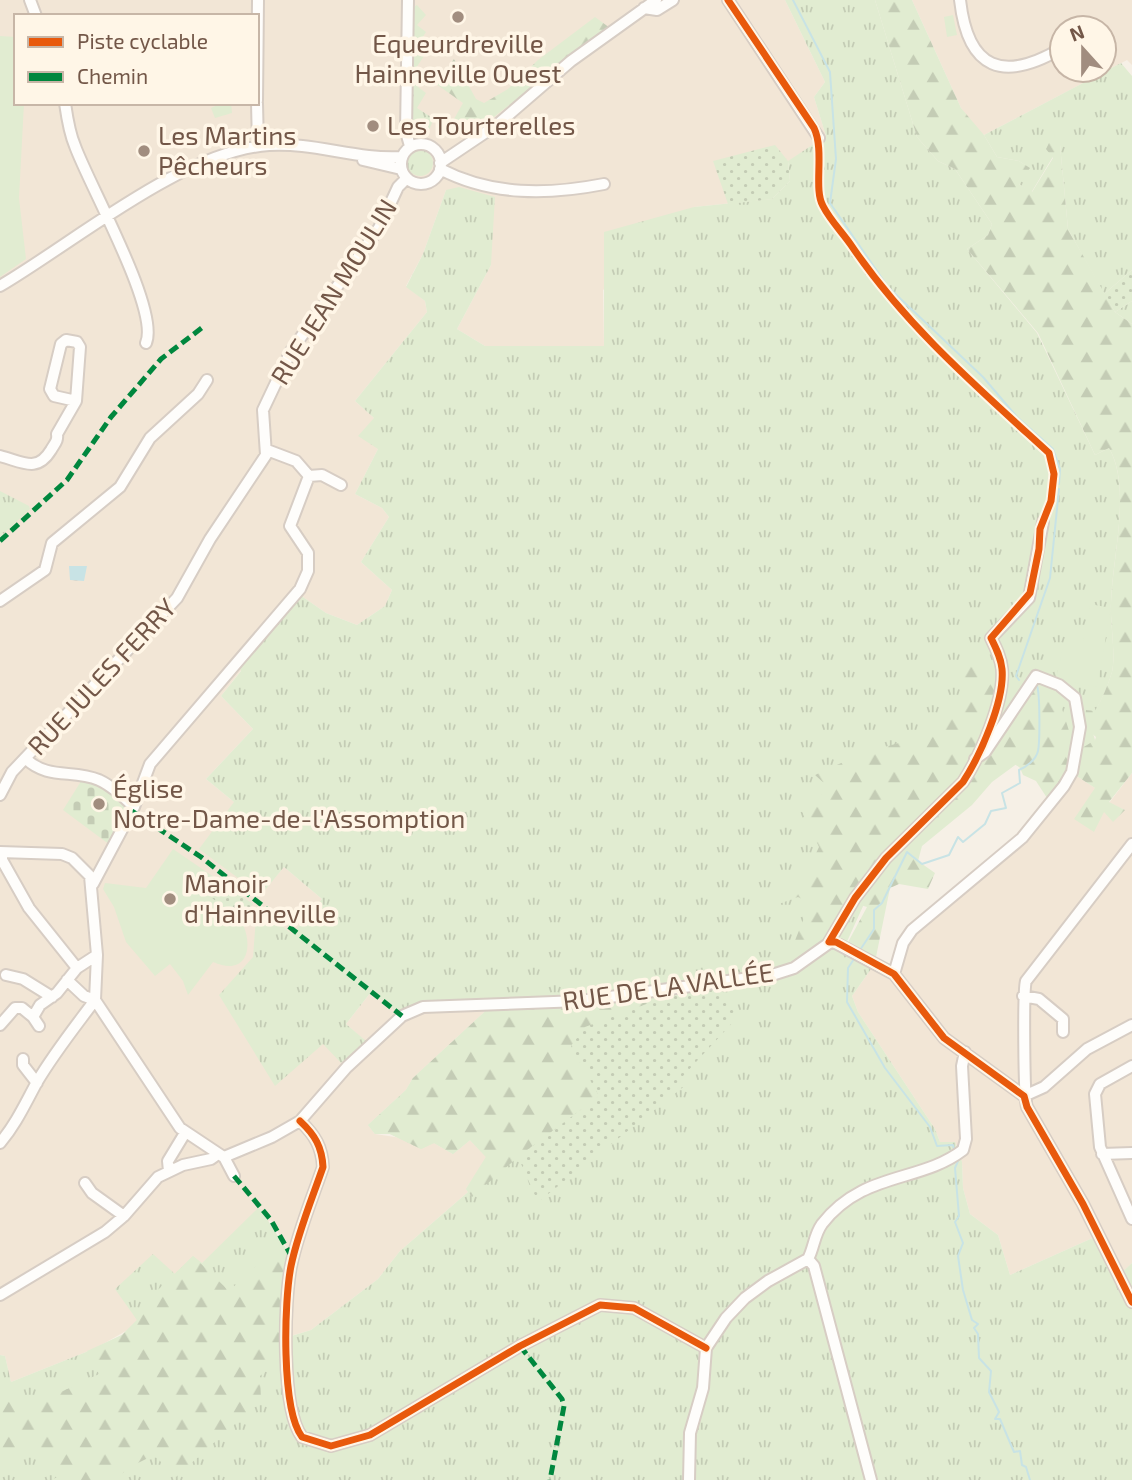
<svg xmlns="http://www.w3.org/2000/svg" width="1132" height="1480" viewBox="0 0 1132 1480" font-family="'Exo 2',sans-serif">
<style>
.residential{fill:#f2e6d6;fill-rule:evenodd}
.grass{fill:url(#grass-tufts)}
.forest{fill:url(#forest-firs)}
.cemetery{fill:url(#cemetery-stones)}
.park{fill:#e1ecd1}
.garden{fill:url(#garden-dots)}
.water{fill:url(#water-ripples)}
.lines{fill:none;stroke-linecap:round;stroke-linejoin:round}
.stream{stroke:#c8e3e5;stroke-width:2}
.minor-casing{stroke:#d7cdc4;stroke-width:14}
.minor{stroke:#fefdfb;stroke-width:10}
.quiet{stroke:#00873e;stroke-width:5;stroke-dasharray:10 5;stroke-linecap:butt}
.cycleway-casing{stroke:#fff6e7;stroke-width:11}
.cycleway{stroke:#e8590c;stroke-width:7}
.poi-dot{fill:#a18d7f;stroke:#fff6e7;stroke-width:2.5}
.labels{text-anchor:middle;stroke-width:7;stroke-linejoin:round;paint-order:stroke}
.poi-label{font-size:26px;fill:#735748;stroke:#fff6e7;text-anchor:start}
.street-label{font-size:26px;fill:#735748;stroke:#fff6e7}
</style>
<defs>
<pattern id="grass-tufts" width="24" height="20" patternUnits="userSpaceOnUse" patternTransform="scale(1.75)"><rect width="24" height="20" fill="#e1ecd1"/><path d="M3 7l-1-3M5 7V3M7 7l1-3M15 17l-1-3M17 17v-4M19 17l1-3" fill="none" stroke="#c4ccb5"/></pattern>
<pattern id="forest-firs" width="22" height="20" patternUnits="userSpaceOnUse" patternTransform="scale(1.75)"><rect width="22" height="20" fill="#e1ecd1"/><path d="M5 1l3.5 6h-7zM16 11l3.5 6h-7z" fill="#c4ccb5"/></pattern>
<pattern id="cemetery-stones" width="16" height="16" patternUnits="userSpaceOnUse" patternTransform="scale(1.75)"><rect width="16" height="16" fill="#e1ecd1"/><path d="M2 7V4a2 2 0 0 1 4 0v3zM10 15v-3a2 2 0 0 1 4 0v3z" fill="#c4ccb5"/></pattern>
<pattern id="garden-dots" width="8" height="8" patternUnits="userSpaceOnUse" patternTransform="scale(1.75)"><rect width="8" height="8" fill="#e1ecd1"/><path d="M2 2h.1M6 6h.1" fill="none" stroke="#c4ccb5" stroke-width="1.8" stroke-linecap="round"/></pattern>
<pattern id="water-ripples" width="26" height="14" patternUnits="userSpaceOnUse" patternTransform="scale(1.75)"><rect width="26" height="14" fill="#c8e3e5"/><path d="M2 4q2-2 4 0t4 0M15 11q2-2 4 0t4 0" fill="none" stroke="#a7bbbc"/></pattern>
</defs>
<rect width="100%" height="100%" fill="#f6f0e6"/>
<!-- residential -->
<path class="residential" d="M0,0H785L825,82L814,97L826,136L789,161L772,199L694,207L603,290L604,346H485L457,329L491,265L446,190L423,254L406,286L425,301L427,312L355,401L374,418L378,449L355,494L382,508L389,517L361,562L392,590L385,606L357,625L326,613L300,595L221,696L253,729L206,779L234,802L260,895L284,867L322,899L292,935L261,910L253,957L324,1044L365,1041L346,1024L371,992L412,1011L492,1005L413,1078L406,1090L368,1125L375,1134L434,1143L453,1154L470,1140L487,1157L466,1189L468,1192L400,1251L378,1279L311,1330L287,1337L293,1259L271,1220L202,1263L175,1275L116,1289L138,1320L131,1328L96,1348L11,1382L5,1356L0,1355ZM16,16H257V103H16Z
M912,0H1132V65L1127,60L984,135L974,127L961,108ZM1062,28H1104V70H1062Z
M1132,773V1263L1118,1277L1097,1236L1010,1275L998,1235L970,1214L963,1188L962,1162L940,1142L935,1129L858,1012L852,996L876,962L894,974L903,943L1002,858L1075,775L1095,788L1104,812L1125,810L1109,803Z"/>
<!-- grass -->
<path class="grass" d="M785,0H875L917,137L938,161L955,169L992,224L988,235L967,249L1037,333L1095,455L1109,448C1132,488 1112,558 1111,603C1110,623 1116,653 1112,672C1108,686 1102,699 1095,712L1086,710L1095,740L1058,794L997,752L897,831L845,946L876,962L852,996L858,1012L935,1129L940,1142H955L962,1162L963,1188L970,1214L998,1235L1010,1275L1097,1236L1118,1276L1132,1263V1480H0V1355L5,1356L11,1382L96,1348L122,1335L137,1320L115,1289L153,1254L175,1274L193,1256L202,1263L259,1207L293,1259L288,1337L311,1330L378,1279L400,1251L468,1192L466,1189L486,1157L470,1140L453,1154L434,1143L421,1149L390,1134H375L368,1125L406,1090L413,1078L491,1006L423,1007L402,1016L371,992L346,1024L366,1041L341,1063L323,1044L275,1086L219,995L253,957L256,917L261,909L292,934L322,899L284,867L261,895L199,849L234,802L206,779L253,729L221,696L241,671L239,666L300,595L326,613L357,625L385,606L392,590L361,562L389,517L382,508L355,494L378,449L358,436L374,418L355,401L427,312L425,301L406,287L423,254L446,190L459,187L495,197L491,265L457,329L485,346H604V232L694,207L772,199L790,181L788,161L826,136L814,97L825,82Z
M417,5L426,15L417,25L426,32L415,49L424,56L416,68L425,75L418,87L426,93L417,108L434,119L427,134L415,132L411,122L413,7Z
M1121,63L1132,76V270L1104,294L1068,229L1060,145L1031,193L1018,183L1029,168L1019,161L997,157L984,135Z
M407 163a13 13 0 1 1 26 0a13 13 0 1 1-26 0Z
M1132,301V324L1115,312Z
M0,491L29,506L30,509L0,537Z"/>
<!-- forest -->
<path class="forest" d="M875,0H912L961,108L984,135L997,157L1019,161L1030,168L1019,184L1032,192L1053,158L1046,149L1049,143L1060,145L1068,229L1115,312L1132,324V773L1109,802L1125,810L1113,822L1104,812L1094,832L1074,819L1095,788L1075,775L1079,750L1095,740L1096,737L1084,727L1086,710L1095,711C1102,699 1108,685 1112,672C1116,653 1110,623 1111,603C1112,559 1132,487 1109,448L1095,455L1038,333L967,249L988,235L992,224L955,169L938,161L917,137Z
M595,17L610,28L486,123L470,126L454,119L463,103L436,84L454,59L476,99L484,103L508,89L538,60Z
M965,664L992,667L996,682L987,727L1009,726L1028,686H1048L1057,693L1070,734L1063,751L1070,765L1047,798L1036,781L1023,775L1018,763L992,782L972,805L922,846L918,861L935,873L928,889L899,884L890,888L876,957L847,944L867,907L857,904L837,929L827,933L816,950L782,973L810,903L798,897L776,905L770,900L809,868L819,847L800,807L820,798L825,784L815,775L863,753L938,732L967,699L965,683L958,675L959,668Z
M708,983L707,990L665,997L572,1047L599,1096L518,1157L472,1197L466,1189L486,1157L470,1140L453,1154L434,1143L421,1149L390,1134H375L368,1125L406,1090L413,1078L492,1005Z
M282,1242L290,1256L285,1282L281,1358L260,1376L261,1400L176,1477L154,1455L130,1467L115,1480H52L57,1477L36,1440L0,1460V1405L19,1397L25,1409L99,1374L87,1351L122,1335L137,1320L133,1314L193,1256L229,1291Z"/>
<!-- cemetery -->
<path class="cemetery" d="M83,778C100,782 118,791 127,807L110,845L63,810Z"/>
<!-- park -->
<path class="park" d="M953,15L957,35L947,37L944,17Z
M0,36L16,37V103H24L19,198L26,259L0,277Z
M222,103H231L232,113L215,118L211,108Z
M1090,604L1111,608L1097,687L1056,679L1065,639L1083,643Z
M173,849L211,875L200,889C209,895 235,911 240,919C254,942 250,978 213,962L188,995L183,981L170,964L155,976L126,942L114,907L103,889L105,883L146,888Z"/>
<!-- garden -->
<path class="garden" d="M775,145L788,161L790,181L772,199L728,204L713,161Z
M1132,270V301L1115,312L1104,294Z
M211,875L253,904L241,920L200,889Z
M720,988L734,1010L735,1020L683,1076L687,1084L538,1202L518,1157L599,1096L571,1046L585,1027L665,997Z"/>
<!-- water -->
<path class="water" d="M69,566H87L84,581L70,580Z"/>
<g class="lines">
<!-- stream -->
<path class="stream" d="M793,0L830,72L836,159L830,203L888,287L983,377L1017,417L1053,449L1060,469L1059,484
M1019,680L1016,676L1050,578L1059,489
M860,950L874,929V910L882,903L907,852L922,864L949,855L958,837L963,842L985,824L991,811L1006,808L1002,793L1020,783L1019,770C1026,767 1036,760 1038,751C1040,742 1040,693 1037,686
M854,959L848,968L847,1002L885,1068L930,1127L937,1146L953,1145L954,1149
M958,1161L955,1168L959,1216L955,1222L963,1243L958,1256L963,1290L972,1320L978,1324L974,1328L978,1334L979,1358L991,1371L989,1392L999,1412L995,1419H1000L1014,1452L1020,1451L1022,1465L1026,1467L1030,1480"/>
<defs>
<path id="minor" d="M30,0L36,16
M408,0L406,132L410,146
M728,0L819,138
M960,0C968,70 1003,83 1062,48
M644,8L657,10L673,0
M257,101L258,0
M65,103C67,117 69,132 75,146C89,185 160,310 146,343
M257,103L258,146
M401 164a20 20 0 1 1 40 0a20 20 0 1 1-40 0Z
M363,160L401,169
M440,163L498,124L571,61L656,0
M440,169C492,196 548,195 604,184
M0,286C75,242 182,151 269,145C314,142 357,160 402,157
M0,456C23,462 37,473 51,450C55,443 58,441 57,434L76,401L80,347L77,342L66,340L61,344L50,389L54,396L76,401
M309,476L322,475L341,485
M0,601L45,570L52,543L120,487L150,438L198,394L207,380
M26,759C48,780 73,769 99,780C112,786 124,797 134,807
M0,795L12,772L177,598L210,539L266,455L263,410L291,351L379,228L398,187L407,178
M1132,844L1026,981C1023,989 1024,1099 1027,1107L1083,1204L1132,1302
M0,852L62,854L72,858L90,876L97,955L95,1000
M2,853V860L29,908L77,968
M93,884L134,807L150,764L300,589L308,571V553L290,526L309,476L296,461L267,450
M829,942L855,898L886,858L963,782C980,756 1005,700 1002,669C1001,658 996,648 991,638L1029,598L1043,522
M894,974L903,943L912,930L1022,838L1064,786L1072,772L1080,727L1075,698L1059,685L1036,676L985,752L975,759
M6,975L23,979L52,997
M67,980L84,996L95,1000
M1023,996L1039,999L1063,1019V1032
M95,1000L180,1128L222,1156
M0,1025L15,1008H22L33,1017
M39,1026L33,1017L40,1005L57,993L77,968L97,955
M23,1059V1065L37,1083
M1132,1066L1100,1084L1095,1094L1100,1147L1132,1219
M300,1121C315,1135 322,1147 323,1167C312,1199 298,1232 291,1266C284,1301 281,1409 302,1437L331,1446L370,1435L520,1346L600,1305L634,1308L706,1348
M0,1143C16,1124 25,1104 37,1082C54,1053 75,1027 95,1000
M1102,1154L1132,1153
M224,1157L272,1137L300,1121L347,1067L402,1016L423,1007L580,1001L772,975L794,968L832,941L894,974L944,1038L1024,1096L1044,1087L1087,1049L1132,1025
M224,1157L234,1176
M169,1171L168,1161L185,1133
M85,1183L92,1193L124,1216
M808,1259L814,1266L871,1480
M0,1295L105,1232L124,1216L158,1177L183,1165L211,1159L218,1154
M689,1480L690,1433L703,1388L706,1348L726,1318L745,1298L768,1281L808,1259C814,1248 814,1235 822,1224C863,1171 920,1183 963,1150L966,1139L962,1066L965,1052"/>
</defs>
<!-- minor casing -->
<use href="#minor" class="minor-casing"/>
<!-- minor -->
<use href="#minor" class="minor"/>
<!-- quiet -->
<path class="quiet" d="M0,541L67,480L111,417L161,359L203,327
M132,811L201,857L402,1016
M234,1176L271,1220L293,1259
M520,1346L562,1399L564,1406L550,1480"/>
<defs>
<path id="cycleway" d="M728,0L814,128C825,151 813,189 823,206C830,220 842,232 851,245C905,325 978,388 1049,453L1054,474L1051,501L1040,529L1039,549L1030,593L991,638C996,648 1001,658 1002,669C1005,700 980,756 963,782L886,858L855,898L829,942H836L894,974L944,1038L1024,1096L1027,1107L1083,1204L1132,1302
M300,1121C315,1135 322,1147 323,1167C312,1199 298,1232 291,1266C284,1301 281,1409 302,1437L331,1446L370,1435L520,1346L600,1305L634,1308L706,1348"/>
</defs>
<!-- cycleway casing -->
<use href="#cycleway" class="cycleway-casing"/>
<!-- cycleway -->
<use href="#cycleway" class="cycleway"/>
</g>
<!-- markers -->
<g class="poi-dot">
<circle cx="458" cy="17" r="7"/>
<circle cx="373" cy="126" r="7"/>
<circle cx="144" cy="151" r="7"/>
<circle cx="99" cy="804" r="7"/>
<circle cx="170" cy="899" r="7"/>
</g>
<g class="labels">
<!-- poi labels -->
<g class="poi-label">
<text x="458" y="53" text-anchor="middle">Equeurdreville<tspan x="458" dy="30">Hainneville Ouest</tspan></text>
<text x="387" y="135">Les Tourterelles</text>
<text x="158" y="145">Les Martins<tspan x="158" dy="30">Pêcheurs</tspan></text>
<text x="113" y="798">Église<tspan x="113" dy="30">Notre-Dame-de-l'Assomption</tspan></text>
<text x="184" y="893">Manoir<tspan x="184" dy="30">d'Hainneville</tspan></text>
</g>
<!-- street labels -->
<g class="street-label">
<text transform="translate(334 292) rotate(-58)" y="9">RUE JEAN MOULIN</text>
<text transform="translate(102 677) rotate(-47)" y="9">RUE JULES FERRY</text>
<text transform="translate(668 987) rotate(-8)" y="9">RUE DE LA VALLÉE</text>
</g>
</g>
<!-- legend -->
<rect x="14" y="14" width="245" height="91" fill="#fff6e7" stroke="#c7b6a7" stroke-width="2"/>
<rect x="28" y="37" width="35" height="10" fill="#e8590c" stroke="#c7b6a7" stroke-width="2"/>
<text x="77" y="49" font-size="21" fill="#735748">Piste cyclable</text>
<rect x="28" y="72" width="35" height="10" fill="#00873e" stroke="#c7b6a7" stroke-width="2"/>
<text x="77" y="84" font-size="21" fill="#735748">Chemin</text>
<!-- north arrow -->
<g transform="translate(1083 49) rotate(339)"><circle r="33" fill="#fff6e7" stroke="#c7b6a7" stroke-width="2"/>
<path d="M0-5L12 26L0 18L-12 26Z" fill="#a18d7f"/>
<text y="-10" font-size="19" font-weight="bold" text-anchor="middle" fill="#735748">N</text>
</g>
</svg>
